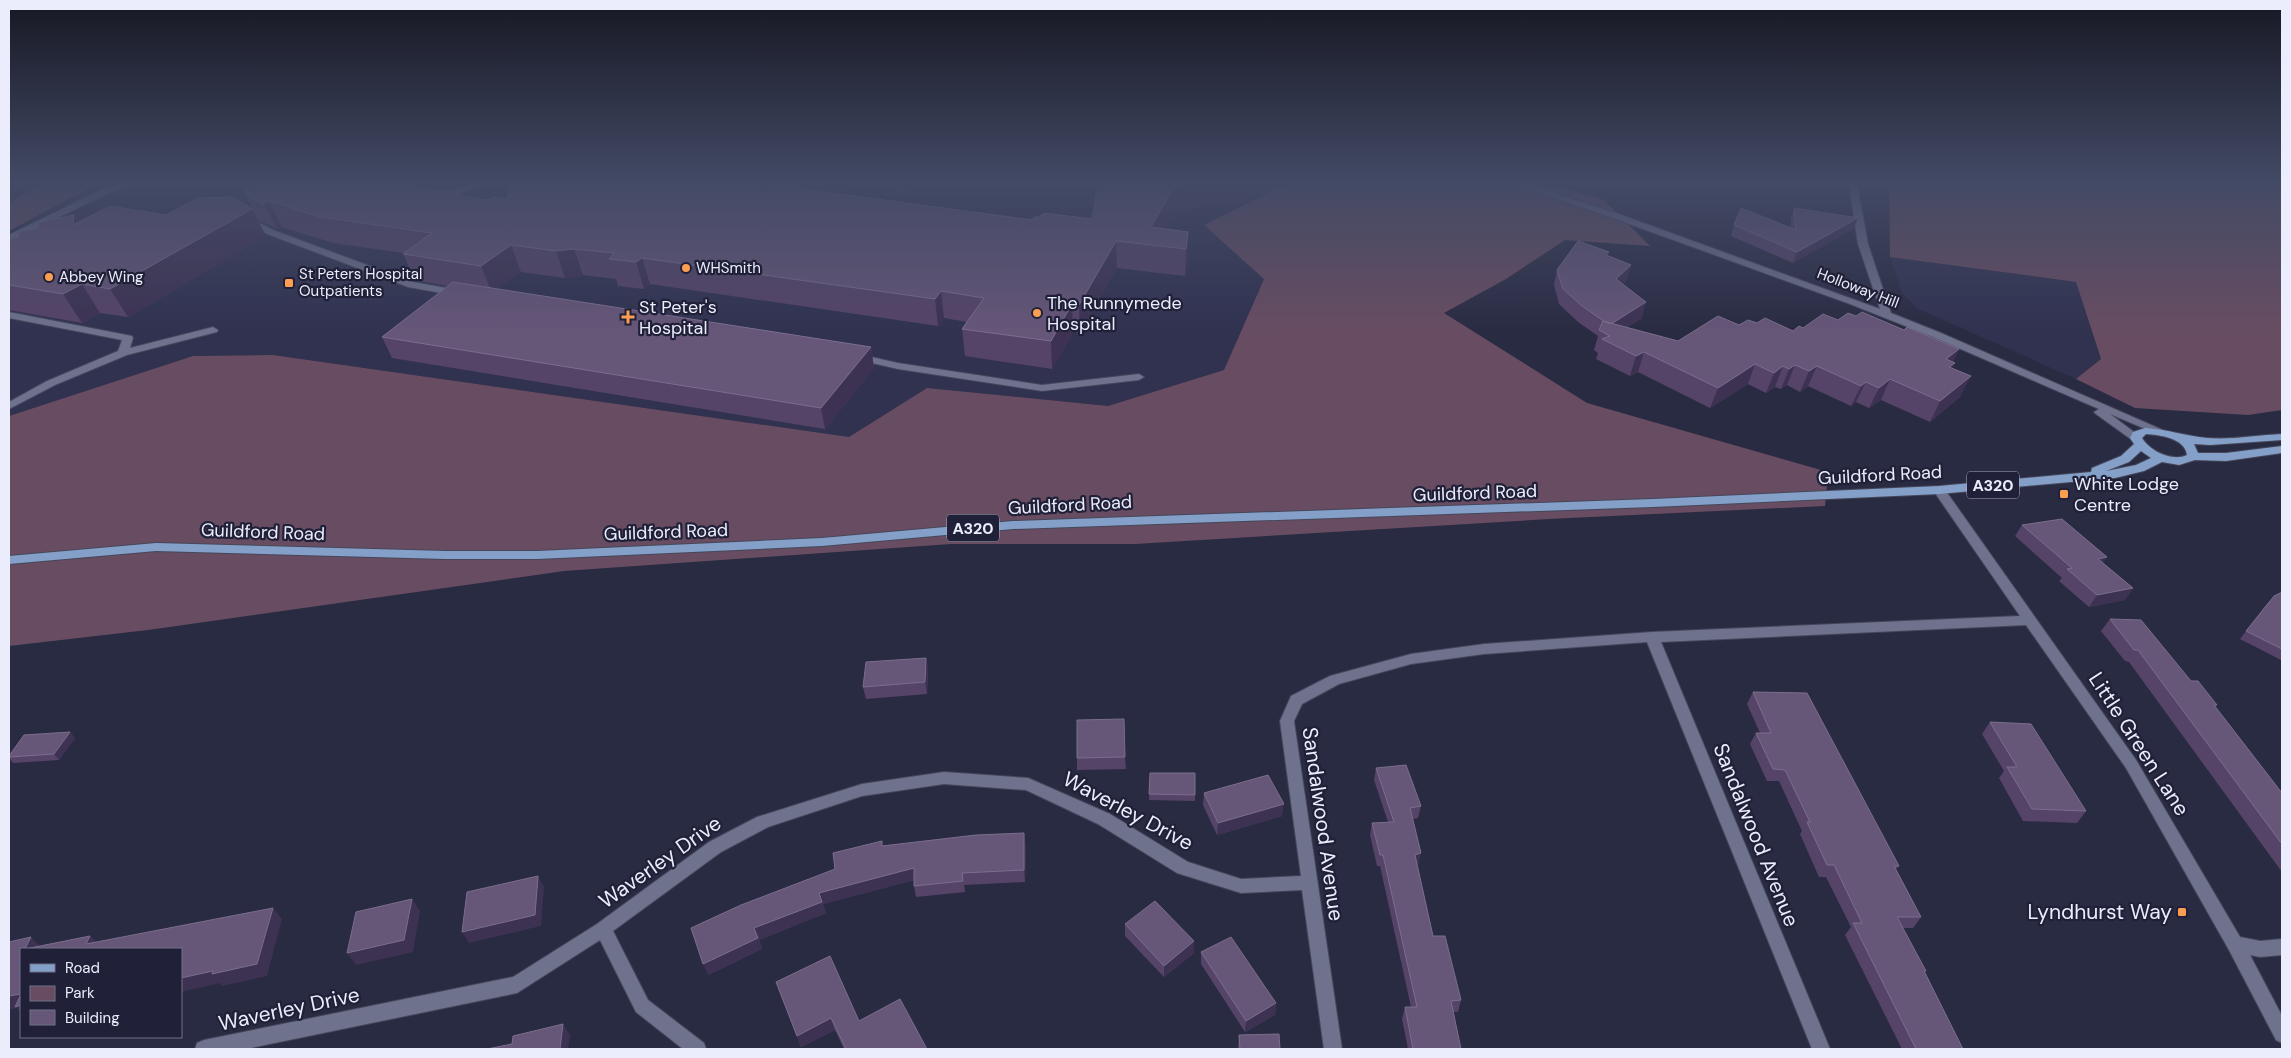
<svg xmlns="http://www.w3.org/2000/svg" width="2291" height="1058" viewBox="0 0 2291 1058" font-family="'DM Sans',sans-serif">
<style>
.built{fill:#303250}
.green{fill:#684d62}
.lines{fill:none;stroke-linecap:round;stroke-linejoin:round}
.street-casing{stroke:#46475b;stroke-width:2}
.secondary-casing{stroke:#46475b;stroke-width:2}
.primary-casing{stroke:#46475b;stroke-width:2}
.street{fill:#6f728d;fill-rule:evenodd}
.secondary{fill:#6f728d;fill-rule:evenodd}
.primary{fill:#85a0c8;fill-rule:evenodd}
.wall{fill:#564468}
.shaded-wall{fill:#3d3252}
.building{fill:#665678;stroke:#7b6e8d}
.poi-dot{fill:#fc9e52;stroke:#202138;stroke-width:2}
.labels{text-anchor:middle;stroke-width:4.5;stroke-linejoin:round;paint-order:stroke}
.far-poi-label{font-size:15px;fill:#ebedfd;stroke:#202138;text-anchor:start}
.far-street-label{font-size:15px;fill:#ebedfd;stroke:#202138}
.shield{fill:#202138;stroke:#aeb0c2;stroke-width:1}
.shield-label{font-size:16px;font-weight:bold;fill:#ebedfd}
.poi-label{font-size:18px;fill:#ebedfd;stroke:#202138;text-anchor:start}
.street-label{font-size:18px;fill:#ebedfd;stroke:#202138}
.near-street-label{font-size:21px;fill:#ebedfd;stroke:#202138}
.near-poi-label{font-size:21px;fill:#ebedfd;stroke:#202138;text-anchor:end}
</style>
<rect width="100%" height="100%" fill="#292b42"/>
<!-- built -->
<path class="built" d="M98,184H1286L1204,225L1264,278L1224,370L1108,406L927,388L849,437L273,355L193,356L9,416V234Z
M1890,257L2076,282L2101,360L2076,379L1916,308L1902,293Z"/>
<!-- green -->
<path class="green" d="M40,184H97L9,231V203Z
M1286,184H1552L1604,200L1650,246L1565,240L1506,279L1444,313L1587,403L1828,472L1825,506L1549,519L1135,544H951L564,571L148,630L9,646V416L193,356L273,355L849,437L927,388L1108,406L1224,370L1264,279L1204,225Z
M1889,184H2282V410L2248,415L2135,408L2076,379L2101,359L2076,282L1890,257Z"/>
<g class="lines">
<defs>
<path id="street" d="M119,184H133L111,192L9,241V235L105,188Z
M473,184H486L457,195L425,197L421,194L425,191L456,189Z
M252,215L255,216L256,221L273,230L413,282L458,290L463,293L458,296L408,287L267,234L249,224L248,218Z
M9,312L132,336L133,338L130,348L213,327L218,330L217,332L127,355L55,385L9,409V402L47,381L118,351L122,340L9,318Z
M858,354L898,363L1042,385L1139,374L1144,377L1139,380L1042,391L898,369L854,359V355Z
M1939,486L1943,487L2136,760L2240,937L2260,941L2282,939V955L2260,957L2250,955L2282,1016V1043L2276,1040L2229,950L2126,768L2026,625L1661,642L1830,1049H1812L1647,642L1484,654L1411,664L1339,684L1302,704L1294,721L1342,1049H1324L1302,890L1241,893L1177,873L1098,824L1026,790L944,784L862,796L768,827L721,852L613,931L648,1000L704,1043L706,1049H683L636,1012L600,940L517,993L246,1049H195L197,1043L204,1040L513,977L597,924L709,842L757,817L862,784L944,772L1028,778L1110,814L1188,862L1241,879L1301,876L1280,721L1291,696L1330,676L1411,654L1484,644L1652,632L2020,616L1933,490Z"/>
<path id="secondary" d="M1513,184H1526L1616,213L1880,309L1858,244L1849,184H1857L1868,244L1891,313L1941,333L2165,431L2163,433H2155L2110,414L2142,438L2140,440H2132L2096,414L2094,412L2099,409L1933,337L1850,304L1610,217Z"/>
<path id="primary" d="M2145,428C2166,429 2186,436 2207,438C2231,440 2258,435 2282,434V440L2210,445L2194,444L2198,453H2226L2282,446V453L2226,461L2195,460L2179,465L2162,462L2144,471L2115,478L1939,494L1653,507L1013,529L822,546L537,559H446L156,551L9,564V556L156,543L446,551H537L822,538L1013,521L1653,499L1939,486L2091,472L2092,468L2121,456L2134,444L2130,438L2133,432ZM2146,434C2160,435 2185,438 2187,455C2172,462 2150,451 2142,438ZM2141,451L2151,458L2136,465L2106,471L2129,462Z"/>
</defs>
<!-- street casing -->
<use href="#street" class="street-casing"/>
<!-- secondary casing -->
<use href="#secondary" class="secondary-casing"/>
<!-- primary casing -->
<use href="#primary" class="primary-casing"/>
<!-- street -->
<use href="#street" class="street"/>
<!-- secondary -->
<use href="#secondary" class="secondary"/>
<!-- primary -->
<use href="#primary" class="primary"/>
</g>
<!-- wall -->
<path class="wall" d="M856,184L837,194L1032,220L1092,219L1240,201L1174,211L1165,228L1188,232V258L1185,276L1117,268L1080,333L1073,332L1052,369L965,356L962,329L967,322L944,318L938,326L650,284L644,289L618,286L616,279L583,275L565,278L521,272L497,289L871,347L874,368L825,429L392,358L382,337L448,286L414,280L403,253L333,243L282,227L277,229L258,220L266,236L128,317L100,313L82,323L9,310V239L18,237L38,228L74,215L79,222L252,208L245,194L430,188L432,191L488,200Z
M879,184H925L906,194Z
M1794,208L1854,228L1793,263L1731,236L1734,225L1791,228V218Z
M1608,256L1631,265L1626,281L1623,284L1642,318L1626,328L1678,341L1739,325L1757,323L1793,331L1856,316L1904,330L1959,349L1953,362L1952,368L1960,397L1930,422L1881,400L1869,408L1856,402L1851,406L1808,386L1800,392L1787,385L1781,389L1775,387L1766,393L1748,384L1710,408L1638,372L1630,376L1596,359L1598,353L1594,350L1598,336L1578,322L1559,304L1554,285L1557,270Z
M2022,525L2103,563L2133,588L2125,600L2089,607L2059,581L2062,578L2015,536Z
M2282,592V658L2281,660L2240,639L2267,604Z
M2110,619L2191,681L2217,705L2215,707L2282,793V872L2129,662L2125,661L2101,631Z
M926,658L928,669L927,694L866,699L863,687Z
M1753,692L1899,866L1896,869L1921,917L1913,928H1903L1926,971L1925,972L1963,1049H1902L1845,935L1851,927L1826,877H1819L1800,834L1802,831L1779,781H1767L1750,744L1756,733H1760L1747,704Z
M1990,722L2086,811L2077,823L2023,821L1999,778L2004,771L1982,734Z
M70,732L75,738L59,760L13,763L9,758V756Z
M1125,757L1126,769L1077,770V758Z
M1376,768L1421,806L1418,818L1413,819L1421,853L1418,865H1417L1433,936L1461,1000L1458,1012H1453L1461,1049H1408L1402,1019L1405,1007H1411L1380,866H1377L1370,835L1372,823L1388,822L1374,780Z
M1150,773L1195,795V801L1149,800Z
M1204,793L1282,816L1217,835L1203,805Z
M1026,845L1025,882L964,885L965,892L916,897L914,886V880L823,904L826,913L759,940L762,949L708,975L835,869L883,846Z
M1125,924L1194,953L1164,977L1125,936Z
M1201,952L1276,1003L1275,1015L1245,1032L1201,964Z
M776,982L859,1021L927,1049H844L835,1030L801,1047Z
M1239,1035L1280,1049H1238Z"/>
<!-- shaded-wall -->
<path class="shaded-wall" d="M457,184H471L458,186Z
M803,184H856L800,214L795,188Z
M905,184H925L906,194Z
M1185,184H1278L1240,201L1174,211L1155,246L1151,227L1175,186Z
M269,201L282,227L277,229L264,204Z
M252,209L266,236L128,317L110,289Z
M74,215L91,242L73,225Z
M1858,218L1854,228L1793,263L1797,252Z
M1188,232V258L1185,276L1186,249Z
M1116,241L1117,268L1080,333L1079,305Z
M511,245L521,272L492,293L481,266Z
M574,249L583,275L565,278L556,251Z
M642,258L650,284L644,289L636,262Z
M1631,265L1626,281L1612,295L1616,279Z
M82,284L100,313L82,323L63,294Z
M941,291L944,318L938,326L935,299Z
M1646,302L1642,318L1610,338L1609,325Z
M1072,304L1073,332L1052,369L1051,341Z
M871,347L874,368L825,429L821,408Z
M1959,349L1951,366L1955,363L1945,383L1946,359Z
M1644,352L1638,372L1630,376L1636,356Z
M1755,364L1748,384L1710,408L1718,388Z
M1795,365L1787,385L1781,389L1789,369Z
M1783,366L1775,387L1766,393L1774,373Z
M1817,366L1808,386L1800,392L1809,371Z
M1971,376L1960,397L1930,422L1940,401Z
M1890,379L1881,400L1869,408L1879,388Z
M1866,382L1856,402L1851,406L1861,386Z
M2107,557L2099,569L2098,559Z
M2133,588L2125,600L2089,607L2097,595Z
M926,658L928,669L927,694L925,682Z
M70,732L75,738L59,760L54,754Z
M1284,804L1282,816L1217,835L1218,823Z
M1024,833L1026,845L1025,882L1024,870Z
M1421,853L1418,865L1412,867L1415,855Z
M914,868L916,880L823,904L819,893Z
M538,876L544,887L541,926L469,943L462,932Z
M412,899L420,911L413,952L356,965L347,953Z
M822,902L826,913L759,940L762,949L708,975L703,964L754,928Z
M273,908L282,919L267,976L222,986L220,983L181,992V978L213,971Z
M90,936L102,947L86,944Z
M31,937L43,949H25Z
M1194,941V953L1164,977V966Z
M21,994V1012L17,1008L9,1010V996Z
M1276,1003L1275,1015L1245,1032L1246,1021Z
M831,1018L835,1030L801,1047L797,1036Z
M563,1024L570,1035L568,1049H560Z"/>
<!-- building -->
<path class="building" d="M251,184H407L430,188L426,190L488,200L493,197L507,199L510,186L514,184H803L795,188L1032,220L1034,217H1039L1044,213L1092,219L1098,184H1185L1175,186L1151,227L1188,232L1186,249L1116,241L1079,305L1072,304L1051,341L962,329L984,298L941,291L935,299L642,258L636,262L609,259L614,253L574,249L556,251L511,245L481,266L403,254L432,233L321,217L269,201L264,204L245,194L244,191Z
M233,197L252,209L110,289L82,284L63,294L9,285V239L18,237L20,231L38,228L39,222L74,215L73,225L110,206L166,215L198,198Z
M1741,208L1796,230L1794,208L1858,218L1797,252L1734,225Z
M1578,241L1609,252L1606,255L1631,265L1616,279L1646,302L1611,324L1605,322L1582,306L1563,289L1557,270Z
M453,282L871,347L821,408L382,337Z
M1862,312L1904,330L1907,327L1959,349L1946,359L1955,363L1949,367L1971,376L1940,401L1890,379L1879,388L1866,382L1861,386L1817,366L1809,371L1795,365L1789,369L1783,366L1774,373L1755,364L1718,388L1644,352L1636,356L1602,339L1610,336L1599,330L1603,321L1678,341L1718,316L1739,325L1748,320L1757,323L1765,318L1793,331L1799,326L1803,328L1823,314L1838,320L1848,313L1856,316Z
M2062,519L2107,557L2098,559L2133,588L2097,595L2067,569L2072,568L2022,525Z
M2282,592V649L2246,631L2274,596Z
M2110,619L2141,620L2191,681H2198L2217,705H2214L2282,793V844L2138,650H2134Z
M926,658L925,682L863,687L866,662Z
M1753,692L1807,693L1899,866H1894L1921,917H1897L1926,971H1924L1963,1049H1916L1853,923H1862L1834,865H1827L1807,822H1810L1785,770L1773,769L1756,733H1771Z
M1124,719L1125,757L1077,758V720Z
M1990,722L2031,724L2086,811L2032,809L2007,767H2017Z
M70,732L54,754L9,757V756L24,735Z
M1406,765L1421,806L1410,808L1421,853L1415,855L1433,936H1445L1461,1000L1451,1001L1461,1049H1413L1405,1007H1417L1383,855H1380L1372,823L1394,822L1376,768Z
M1150,773H1195V795L1149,794Z
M1268,775L1284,804L1218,823L1204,793Z
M1024,833V870L962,873L963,881L914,886V868L819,893L822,902L754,928L758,938L703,964L691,928L741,905L835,869L833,853L882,841V846L976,835Z
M538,876L535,915L462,932L467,892Z
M412,899L404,940L347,953L356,912Z
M1155,901L1194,941L1164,966L1125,924Z
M273,908L257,964L212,974L213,971L181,978V949H21V1005L15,1007L21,994L9,996V942L31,937L25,949L90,936L86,944Z
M1231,937L1276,1003L1246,1021L1201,952Z
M830,956L859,1021L900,999L927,1049H846L831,1018L797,1036L776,982Z
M563,1024L560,1049H487L512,1044L513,1036Z
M1279,1034L1280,1049H1240L1239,1035Z"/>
<!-- sky -->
<linearGradient id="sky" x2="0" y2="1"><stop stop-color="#171824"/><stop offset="0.55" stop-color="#434a65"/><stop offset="1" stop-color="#434a65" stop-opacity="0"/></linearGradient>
<rect width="2291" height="332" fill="url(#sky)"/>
<!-- markers -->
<g class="poi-dot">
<circle cx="686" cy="268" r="5"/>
<circle cx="49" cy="277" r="5"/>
<rect x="284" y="278" width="10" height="10" rx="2.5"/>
<circle cx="1037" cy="313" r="5"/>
<path d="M625.5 309.5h5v5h5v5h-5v5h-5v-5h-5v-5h5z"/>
<rect x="2059" y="489" width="10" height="10" rx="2.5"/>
<rect x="2177" y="907" width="10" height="10" rx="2.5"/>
</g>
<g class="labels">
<!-- far-poi labels -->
<g class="far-poi-label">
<text x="696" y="273">WHSmith</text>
<text x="299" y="279">St Peters Hospital<tspan x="299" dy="17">Outpatients</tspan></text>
<text x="59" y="282">Abbey Wing</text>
</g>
<!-- far-street labels -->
<g class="far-street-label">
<text transform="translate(1858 288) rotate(21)" y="5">Holloway Hill</text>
</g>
<!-- shield labels -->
<g class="shield">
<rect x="1967" y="471.5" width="52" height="27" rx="4"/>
<rect x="947" y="514.5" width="52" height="27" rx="4"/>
</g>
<g class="shield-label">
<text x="1993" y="491">A320</text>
<text x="973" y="534">A320</text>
</g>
<!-- poi labels -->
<g class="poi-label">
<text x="1047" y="309">The Runnymede<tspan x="1047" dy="21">Hospital</tspan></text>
<text x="639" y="313">St Peter's<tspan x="639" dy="21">Hospital</tspan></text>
<text x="2074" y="490">White Lodge<tspan x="2074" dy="21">Centre</tspan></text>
</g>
<!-- street labels -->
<g class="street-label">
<text transform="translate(1880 475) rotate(-3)" y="6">Guildford Road</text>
<text transform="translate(1475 493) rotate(-2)" y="6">Guildford Road</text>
<text transform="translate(1070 505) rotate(-3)" y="6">Guildford Road</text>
<text transform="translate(263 532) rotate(2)" y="6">Guildford Road</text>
<text transform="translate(666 532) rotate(-2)" y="6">Guildford Road</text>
</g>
<!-- near-street labels -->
<g class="near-street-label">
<text transform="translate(2139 744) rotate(57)" y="7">Little Green Lane</text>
<text transform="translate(1128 811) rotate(28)" y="7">Waverley Drive</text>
<text transform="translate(1323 824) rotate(82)" y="7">Sandalwood Avenue</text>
<text transform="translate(1756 835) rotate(68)" y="7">Sandalwood Avenue</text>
<text transform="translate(660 862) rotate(-35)" y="7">Waverley Drive</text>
<text transform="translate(289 1009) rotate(-12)" y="7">Waverley Drive</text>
</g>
<!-- near-poi labels -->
<g class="near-poi-label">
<text x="2172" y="919">Lyndhurst Way</text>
</g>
</g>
<!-- border -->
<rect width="2291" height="1058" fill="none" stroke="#ebedfd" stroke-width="20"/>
<!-- legend -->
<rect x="20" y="948" width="162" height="90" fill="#202138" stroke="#717387"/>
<rect x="30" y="964" width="25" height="8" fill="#85a0c8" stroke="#717387"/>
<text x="65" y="973" font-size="15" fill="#ebedfd">Road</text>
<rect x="30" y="986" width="25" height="15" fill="#684d62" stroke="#717387"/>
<text x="65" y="998" font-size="15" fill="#ebedfd">Park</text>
<rect x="30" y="1010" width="25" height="15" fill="#665678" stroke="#717387"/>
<text x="65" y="1023" font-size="15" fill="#ebedfd">Building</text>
</svg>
